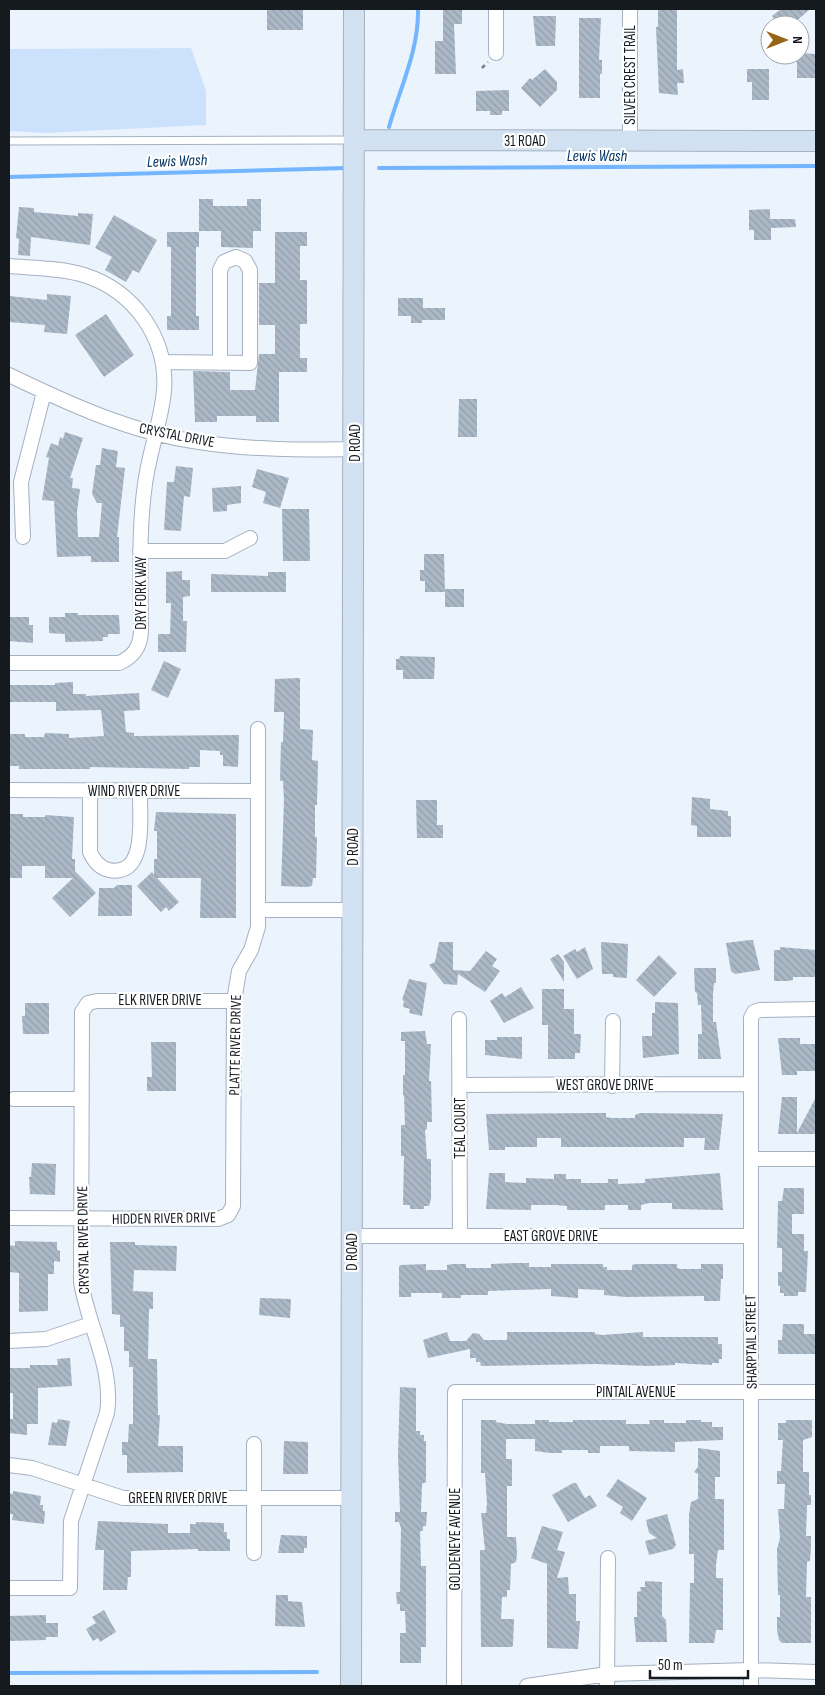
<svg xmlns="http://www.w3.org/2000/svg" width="825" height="1695" viewBox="0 0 825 1695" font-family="'Sofia Sans Condensed',sans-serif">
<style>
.green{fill:#cce2fc}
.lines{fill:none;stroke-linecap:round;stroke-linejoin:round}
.stream{stroke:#73b5ff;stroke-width:4}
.building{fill:url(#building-back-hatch)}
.lane-casing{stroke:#a5b1c0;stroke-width:9}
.street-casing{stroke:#a5b1c0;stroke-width:16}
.secondary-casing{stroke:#a5b1c0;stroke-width:22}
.path{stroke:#787e85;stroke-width:2.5;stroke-dasharray:4 4;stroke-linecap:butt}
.lane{stroke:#fff;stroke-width:7}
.street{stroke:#fff;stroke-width:14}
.secondary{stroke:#d1e1f2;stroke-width:20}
.labels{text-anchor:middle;stroke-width:4.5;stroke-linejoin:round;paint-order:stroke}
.street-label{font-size:15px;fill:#151a1f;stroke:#fff}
.water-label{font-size:16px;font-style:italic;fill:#063664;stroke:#fff}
</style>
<defs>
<pattern id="building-back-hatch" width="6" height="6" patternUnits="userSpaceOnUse" patternTransform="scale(1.25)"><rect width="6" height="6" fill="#abb8c6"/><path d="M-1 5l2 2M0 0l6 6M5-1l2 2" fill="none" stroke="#929eaa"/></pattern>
</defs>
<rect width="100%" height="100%" fill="#ebf3fd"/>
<!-- green -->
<path class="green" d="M191,48L206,91V125L45,133L9,131V49Z"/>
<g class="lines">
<!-- stream -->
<path class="stream" d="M389,127C400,88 419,50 418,9
M379,168L816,166
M9,177L347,168
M9,1673L317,1672"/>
</g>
<!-- building -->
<path class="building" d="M267,9H303V30H267Z
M443,9H462V24H454L456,74H435V41H443Z
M781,9H810L792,25H781L772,16Z
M658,10H677V70L683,69L684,83H677L678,95L659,93L656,27H658Z
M533,16H556L555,46H536Z
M579,18H601L599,60H602V74H600V98H579Z
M800,53L816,54V78H797V55Z
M545,69L557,82V90L540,107L521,88L530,78L532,80Z
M747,69H769V100H752V82H747Z
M509,90V111H502V115H490V111H476V91Z
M199,199H213V206H247V199H261V231H253V248L221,247V231H199Z
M19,207L34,208V212L78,216V213L93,214L90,245L31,237L30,256L18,255L19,239L16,238Z
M770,209V219H795L796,227L771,228V240H754V230H749V210Z
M114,215L157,240L139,273L133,270L126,282L105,270L112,257L95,248Z
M167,232H199V247H196V316H199V330H167V316H171V247H167Z
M275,232H307V246H300V280H307V324H300V358H307V372H279V422H256V416H217V422H195L193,371L230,372V390H255L259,354H275V325H259V283H275Z
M47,294L71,296L67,334L44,332L45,325L9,322V296L47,300Z
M398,298H423V308H445V320H422V323H411V316H398Z
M106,314L134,355L104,377L75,335Z
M459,399H477V437H458Z
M65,432L83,438L70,478H73L72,488L80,489L77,512L78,537H99L102,503H97L92,494L96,465H100L102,448L118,451L116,467L125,468L117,537H119V562H91V556L57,557L54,501L42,500L49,458L46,457L51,443L58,446L60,437L63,439Z
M176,466L193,468L190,497L184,496L181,531L164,530L167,482H174Z
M257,469L289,478L280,508L263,503L266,492L252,487Z
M241,486V503L227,505V511L213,512L212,488Z
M282,509H309L310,561H283Z
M424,554H444L445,592H425V581H420V570H424Z
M182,571V580H190V596L183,597V621H187L186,652H158V634H170L171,603H166V572Z
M268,572H286V592H211V574L268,576Z
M445,589H464V607H445Z
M65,613H78V615H119L120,634H108V637H103V641L65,642V634L49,633V617H65Z
M9,617H29V625H33V643L9,641Z
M400,656L435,657L434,679H403V670H396V659H399Z
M164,661L181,669L168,698L151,690Z
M300,678V729L313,730L312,760L318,761L317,805H315V837H317L316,878H313L312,886L306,887L281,886L284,800L283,781H280L281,742H283L284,712H274L275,679Z
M73,682V694H86V696L139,693L140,710L124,711L126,732L134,733V736L239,735L238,767L223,766V755H220V751L200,750V767H189V769L90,767V769H19V766H9V734H25V737H44L45,733L69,734V738L104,736L101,710L56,711V702H9V685H55V683Z
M692,797L710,799V809L728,811V816H731V837H697V826L691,825Z
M416,800H437V825H443V838H417Z
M156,812L236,814V918H200L201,878H157L179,902L169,911L166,907L161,912L137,886L152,872L154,875V859H157V831H154Z
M9,814H23V817H45V815L74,817L72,859H75V871L96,893L70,917L52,898L73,878H45V866H22V878H9Z
M117,885H132V916H98L99,888H114Z
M750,940H753L760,970L735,974L731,971L726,943Z
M439,942H453V970L470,971L486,951L497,959L492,966L500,971L485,992L458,974L457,985L444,984L429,965L435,962Z
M601,942L628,944L627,978L613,977V974H602Z
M585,947L593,969L577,979L563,956L575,949L577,952Z
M780,947L816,950V977H793V980L788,981H774V950H780Z
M558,954L564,962V982L550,959Z
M659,955L677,973L654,997L636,980Z
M694,968H716V983H714L713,994V1022H716L721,1059H698V1034H702L701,1005H698L697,993L695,992Z
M409,979L427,983L422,1016L409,1013L410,1009L403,1007L404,1001L402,1000Z
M521,987L534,1008L504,1023L490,1001L502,993L505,997Z
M542,989H564V1009H574V1034H581L580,1053H575V1059H548V1025H542Z
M655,1002L678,1003L679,1054L643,1058L642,1036H652V1013H655Z
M25,1003H49V1034H23L22,1016H25Z
M425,1031L427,1044H431L429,1081H431L432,1122H427V1129L425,1130L427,1159H431V1199L429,1206H424V1209H410V1205H403L404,1156H401V1125H405L404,1095H403V1075H405V1041H401V1032Z
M497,1037H522V1059L485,1055V1040H497Z
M778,1038H800V1044H816V1071H797V1075H782Z
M151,1042H176V1091H147V1077H152Z
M782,1097H797V1133L816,1097V1134H778Z
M592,1113H606V1117L611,1118H635V1115L640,1113L723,1114L719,1150H704L705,1138H684V1147H561V1138H537V1147H505V1150H489L486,1114Z
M32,1163L56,1164L55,1195L30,1194L29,1177H31Z
M489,1173H505V1182L526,1183V1178L554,1179V1174H566V1179H581V1183H608V1179H618V1184L645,1183V1179L720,1173L723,1210L672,1209V1203H649L641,1205V1210H628V1205H605V1210H567V1206L556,1205H531V1210L486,1209Z
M784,1188H804V1214H792V1234H804V1251H808L806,1292H798V1296H784V1293H780V1286H778V1272H782V1248H777L778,1201H782Z
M15,1241L57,1242V1250L60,1251V1262L54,1261V1274H48V1311L19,1312V1273L9,1272V1245L15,1246Z
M110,1242H135V1245L177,1246L176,1271L134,1270L133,1291L153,1292V1309H149L148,1359H157L158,1415H160L158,1446H183V1472L127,1473V1455H122V1442H128L129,1424H133V1367H129V1351H124V1327H120V1315L112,1314Z
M515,1263H529V1267H551V1264H603V1267H607V1270H632V1265L636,1264H677V1268L681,1269H701V1264H723V1279H721L720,1301H704V1296L626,1297L604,1295V1290L578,1289V1298L551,1296V1289L488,1291V1295H461V1298H442V1293H411V1297H399V1266L401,1265L426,1264V1270H447V1265L452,1264H466V1268H491V1264Z
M260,1298L291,1299L290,1318L259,1315Z
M783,1324H804V1334H816V1354H778V1340H782Z
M447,1332L450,1341H466L473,1333L479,1334L484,1340H507V1332H595V1334L602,1335L643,1332V1337H718V1344H722V1359H719V1363H712V1365L675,1363V1365L648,1366L596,1364L481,1366L480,1362H476V1358H470V1349L428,1358L423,1340Z
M70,1358L72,1386L38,1388V1424H27V1435L9,1433V1419H13V1393H9V1368H30V1365H58L57,1359Z
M400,1387L416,1388V1431H420V1435H424V1441H426V1482L422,1484L421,1512H427L426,1526H423V1531H420L421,1566H426V1647H421V1663H400V1633H406L405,1611H400V1604H397L396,1592H400L401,1528L399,1522H395V1512H400L398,1455Z
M58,1419L70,1421L66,1446L48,1445L52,1422L57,1423Z
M481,1420H496V1422L507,1424H535V1420H549V1422H573V1420H626V1424H650L649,1420H664V1423H686V1420H701V1422H712V1427H723V1440L675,1442V1452L629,1451V1446H600V1453H588V1450H562V1453H550L535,1451V1439H506V1459H512V1486H507V1537H516L517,1554L516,1562L511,1564L510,1590H507V1597H502L501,1619H514L513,1645L512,1647H481L480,1550H485L481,1513H486L487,1503L485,1473H481Z
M786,1420H812V1437L803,1440V1472H809V1495H811V1505H807L806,1536H811V1548L810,1561L807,1562L806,1597H811V1643H782L779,1640L777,1630V1617H780V1595H778L777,1549L780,1538L778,1509H784L785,1484H777V1471H781L783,1440H778V1423H786Z
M284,1441L308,1442V1474H283Z
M698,1448L720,1451V1477H715V1499H724V1550H718L716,1565V1578H723V1630H716L714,1643H689L690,1583H694V1554H689V1514L691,1502L698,1499V1474L694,1472L698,1467Z
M618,1479L647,1498L632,1521L620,1513L623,1507L606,1496Z
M573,1483H576L585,1498L590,1495L597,1506L568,1522L552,1495Z
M13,1491L41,1496L40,1505H43V1511H45L44,1524L12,1520L13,1514H9V1493L13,1494Z
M667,1514L676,1545L673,1549L649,1555L645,1541L657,1538L649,1533L646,1520Z
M98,1521L168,1524V1533H190V1524H196V1522L224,1523V1532H227V1539H230V1551H198V1549L131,1551V1577H128L127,1590H103L104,1550H95Z
M542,1526L563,1532L557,1550L565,1552L557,1578L568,1577L569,1594H576V1621H580L578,1649L547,1648V1564L531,1558Z
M281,1535L307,1536V1548H304V1553H278Z
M645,1581L662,1582V1616L666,1620L667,1642H636L634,1617H637V1592L641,1591L640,1587H645Z
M276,1595H288V1601L302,1602L305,1627L275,1626Z
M104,1610L116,1632L100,1642L98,1638L93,1641L86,1629L96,1623L92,1617Z
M46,1615V1623H58V1637H46V1640L9,1641V1616Z"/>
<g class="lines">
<defs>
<path id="lane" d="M9,141L352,140"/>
<path id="street" d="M496,9V53
M630,9V141
M9,266C33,268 61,268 84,275C134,291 168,338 164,391C161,422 149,453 145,484C138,533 141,583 141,632C140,648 133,657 119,663H9
M163,362L250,363V270L245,261L236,257L224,262L220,270V363
M9,375C69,404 132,433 199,442C250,450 303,450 355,449
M23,537L21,482L44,392
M140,551H225L250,538
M9,790L258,791
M90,791V852C94,861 100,868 109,870C149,878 139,813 140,791
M258,910H353
M459,1019L460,1236
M460,1085L750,1084
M612,1086L613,1021
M14,1099H81
M751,1159H816
M9,1218L218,1219L228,1215L233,1206L234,1001L239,971L251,950L258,927V729
M352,1236H750
M9,1341L46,1339L91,1324
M9,1465L32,1468L123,1498H352
M254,1553V1444
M9,1588H70L71,1521L107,1413C114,1369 88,1326 81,1282L82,1012L88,1003L97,1001H234
M454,1686L455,1392H816
M527,1686L607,1674L751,1670L816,1672
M607,1686L608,1558
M751,1686V1018L754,1012L760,1010L816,1009"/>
<path id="secondary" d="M355,140L816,141
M351,1686L354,9"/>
</defs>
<!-- lane casing -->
<use href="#lane" class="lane-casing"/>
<!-- street casing -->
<use href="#street" class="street-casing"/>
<!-- secondary casing -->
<use href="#secondary" class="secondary-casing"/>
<!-- path -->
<path class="path" d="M482,68L488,62"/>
<!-- lane -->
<use href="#lane" class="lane"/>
<!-- street -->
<use href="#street" class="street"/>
<!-- secondary -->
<use href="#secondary" class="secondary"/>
</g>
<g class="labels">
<!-- street labels -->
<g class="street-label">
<text transform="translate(630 75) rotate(-90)" y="5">SILVER CREST TRAIL</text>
<text x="525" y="146">31 ROAD</text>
<text transform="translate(177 435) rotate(11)" y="5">CRYSTAL DRIVE</text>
<text transform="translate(355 443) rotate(-90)" y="5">D ROAD</text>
<text transform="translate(141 593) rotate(-90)" y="5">DRY FORK WAY</text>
<text x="134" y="796">WIND RIVER DRIVE</text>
<text transform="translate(353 847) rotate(-90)" y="5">D ROAD</text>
<text x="160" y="1005">ELK RIVER DRIVE</text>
<text transform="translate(235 1045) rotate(-89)" y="5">PLATTE RIVER DRIVE</text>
<text x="605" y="1090">WEST GROVE DRIVE</text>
<text transform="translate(460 1128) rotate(-90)" y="5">TEAL COURT</text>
<text transform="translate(164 1218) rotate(-1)" y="5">HIDDEN RIVER DRIVE</text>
<text x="551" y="1241">EAST GROVE DRIVE</text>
<text transform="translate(83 1240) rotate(-91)" y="5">CRYSTAL RIVER DRIVE</text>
<text transform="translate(352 1252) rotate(-90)" y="5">D ROAD</text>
<text transform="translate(751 1342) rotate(-91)" y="5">SHARPTAIL STREET</text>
<text x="636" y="1397">PINTAIL AVENUE</text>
<text x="178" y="1503">GREEN RIVER DRIVE</text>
<text transform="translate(455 1539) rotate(-90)" y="5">GOLDENEYE AVENUE</text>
</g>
<!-- water labels -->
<g class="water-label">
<text x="597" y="161">Lewis Wash</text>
<text transform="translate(177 160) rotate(-2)" y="6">Lewis Wash</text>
</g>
</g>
<!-- border -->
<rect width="825" height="1695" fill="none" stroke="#151a1f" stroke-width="20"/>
<!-- north arrow -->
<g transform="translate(785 40) rotate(90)"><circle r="24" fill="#ffffff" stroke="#a1a3a5"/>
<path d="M0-4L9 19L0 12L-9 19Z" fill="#976517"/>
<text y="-8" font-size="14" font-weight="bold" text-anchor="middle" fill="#151a1f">N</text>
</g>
<!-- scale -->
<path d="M650 1670v8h98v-8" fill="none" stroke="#151a1f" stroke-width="2.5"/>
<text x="658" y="1670" font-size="15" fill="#151a1f" stroke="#ffffff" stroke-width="4" paint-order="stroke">50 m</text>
</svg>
